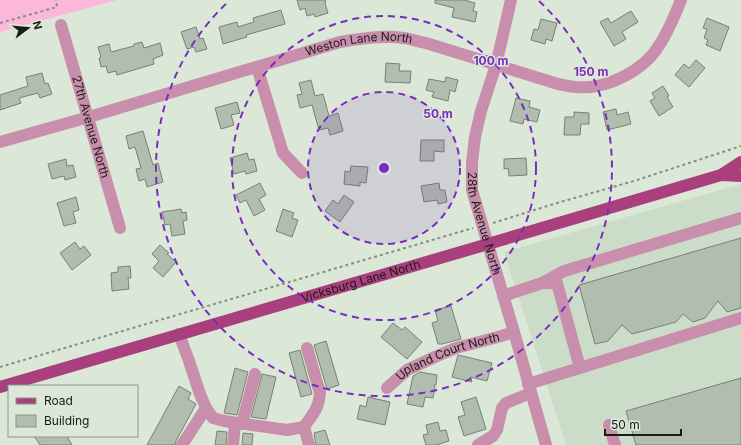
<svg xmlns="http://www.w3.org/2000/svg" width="741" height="445" viewBox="0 0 741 445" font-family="Inter,sans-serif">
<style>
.built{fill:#cbddc8}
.green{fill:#fcb8da}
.building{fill:#b1bdae;stroke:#768274}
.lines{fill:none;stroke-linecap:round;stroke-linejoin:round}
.path{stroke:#858e82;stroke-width:2;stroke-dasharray:3 3;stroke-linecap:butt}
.minor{stroke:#c98eac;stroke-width:12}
.major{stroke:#a93f7d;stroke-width:12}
.ring{fill:none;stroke:#7b2cbf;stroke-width:2;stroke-dasharray:7 5}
.labels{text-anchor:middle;stroke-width:3;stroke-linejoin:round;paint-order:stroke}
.street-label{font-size:12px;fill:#181c17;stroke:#dbe8d8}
.centre{fill:#7b2cbf;stroke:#dbe8d8;stroke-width:2}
.ring-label{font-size:12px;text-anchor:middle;font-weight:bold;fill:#7b2cbf;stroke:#dbe8d8;stroke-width:3;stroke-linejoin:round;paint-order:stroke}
</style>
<rect width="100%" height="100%" fill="#dbe8d8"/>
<!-- built -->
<path class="built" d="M741,184V445H566L504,252Z"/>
<!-- green -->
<path class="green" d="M0,0H117L0,32Z"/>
<!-- building -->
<path class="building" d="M297,0H325L326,2L325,3L328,13L315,17L314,14L307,16L305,8L300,10Z
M435,0H464L475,3L473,11L477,12L475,22L452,17L454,8L435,3Z
M281,10L285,24L246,35L247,37L223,44L219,27L237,22L238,27L254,22L253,18Z
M631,11L638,22L622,32L626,39L614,46L600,22L608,18L611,23Z
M707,18L729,27L720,51L706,45L708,40L704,38L707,29L703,28Z
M541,19L557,23L552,41L546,39L545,44L531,40L534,29L538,30Z
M196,27L200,39L203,38L207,49L196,52L194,47L187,49L181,32Z
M142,42L144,48L160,43L163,55L153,59L154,64L117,75L116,71L108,73L106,66L101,67L99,58L101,57L98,47L109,44L111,52L134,46V44Z
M696,60L705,68L689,87L675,75L684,64L689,68Z
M386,63L400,64L399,71H411L410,83L385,82Z
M42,73L45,84L48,83L52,94L40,98L38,93L19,98L21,103L0,110V95L28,86L26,77Z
M446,77L458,80L455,92L450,90L448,101L432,97L434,92L426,90L429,79L445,82Z
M311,80L315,96L323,94L329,116L338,113L343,131L330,135L328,128L319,130L312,105L300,108L297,95L302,94L299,83Z
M663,86L669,96L667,97L673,107L659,116L650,101L655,98L652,93Z
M516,98L530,101L529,107L540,110L537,122L524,119L523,124L510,121Z
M237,102L240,113L231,115L234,125L221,129L215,108Z
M616,109L617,115L628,112L631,124L607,130L603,112Z
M574,112L589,113V124H581L580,135H564L565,117H574Z
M143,131L153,165L158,163L163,182L147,187L145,179L139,181L136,169L141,168L135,147L129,149L126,136Z
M421,140H444V152L434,151V161H420Z
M247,153L249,160L254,159L257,171L246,174L245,171L234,174L230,158Z
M526,158L527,175L509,176L508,168L504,169V159Z
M66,159L67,166L73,165L76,177L65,180L64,176L52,179L48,164Z
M351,166L368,167L366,183L360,182V186L344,184L345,171L350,172Z
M260,183L266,195L259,199L265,210L254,216L246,200L240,203L236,195Z
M439,183L440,190H445L447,202L438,204L437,200L424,202L421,186Z
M344,195L354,202L340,222L325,211L333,200L338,204Z
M76,197L79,210L73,212L76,223L64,226L57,203Z
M181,209L182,213L186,212L187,220L183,221L185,234L172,236L170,224L165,225L162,212Z
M283,209L294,213L292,218L298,220L292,237L276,231Z
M741,238V308L727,312L718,301L705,318L693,322L683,314L676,322L632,334L622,325L608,341L595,344L579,285Z
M75,242L80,249L84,246L91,255L72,270L60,253Z
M160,245L169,253L167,254L176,262L163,277L153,268L159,261L152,254Z
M130,266L131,278H128L129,289L112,291L111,273L118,272V267Z
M451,306L461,339L442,344H438L432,323L438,321L435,310Z
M393,323L402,330L405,327L422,342L407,359L381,337Z
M326,341L339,385L327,389L314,345Z
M300,350L312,394L301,397L289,353Z
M458,355L492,363L487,381L470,377L472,382L452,377Z
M235,368L248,372L237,415L224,413Z
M420,372L437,375L436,385H434L435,388L433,398L425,397L423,407L407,404L413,376Z
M262,374L276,377L266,419L251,417Z
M741,378V445H636L626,411Z
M179,386L191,393L188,399L196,404L176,441L175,445H147Z
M368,397L390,402L385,425L357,419L360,405L366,407Z
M476,397L486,429L464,436L458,417L465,415L461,402Z
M438,422L440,431L446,430L449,441L436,445H426L423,435L428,434L426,425Z
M325,430L330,445H316L314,433Z
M217,431L227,432L226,445H215Z
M243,433L253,434L252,445H242Z
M34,436H67L72,445H40Z"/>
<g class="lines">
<!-- path -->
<path class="path" d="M0,23L57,7L56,0
M493,223L557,203L634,181L741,146
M0,367L473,228"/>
<!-- minor -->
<g class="minor">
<path id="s1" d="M511,0L496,65L481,111L475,137L472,163V190L514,332L546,445"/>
<path id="s2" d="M61,25L120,228"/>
<path d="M257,67L283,153L302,173"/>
<path id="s3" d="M0,142L89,117L340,42C362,38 383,35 404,38C411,39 419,42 426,43L558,84C564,85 570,87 576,87C607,90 645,70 660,44C669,30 675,15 681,0"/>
<path d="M542,283L564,271L741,218"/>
<path d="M503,296L542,283H557L580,368"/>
<path d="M179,334L189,361L200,394L206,408L182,445"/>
<path d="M528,384L741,318"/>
<path id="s4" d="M387,388L407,370L437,356L456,348L498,337L514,332"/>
<path d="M206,408L213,418L224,421L287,430L304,427C312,415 319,409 320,393L307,348"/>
<path d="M242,424L255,374"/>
<path d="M609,425L615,445"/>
<path d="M304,427L309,445"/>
<path d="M233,445L235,424"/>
<path d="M478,445L493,436L497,430L502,408L506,403L531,393"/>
</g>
<!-- major -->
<g class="major">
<path d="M721,175L741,176"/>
<path id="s5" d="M0,387L488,244L721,175L741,162"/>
</g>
</g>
<!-- distance rings -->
<circle cx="384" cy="168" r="76" fill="#7b2cbf" fill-opacity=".12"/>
<g class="ring">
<circle cx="384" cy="168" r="76"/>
<circle cx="384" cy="168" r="152"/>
<path d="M539 1A228 228 0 1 1 229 1"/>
</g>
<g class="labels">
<!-- street labels -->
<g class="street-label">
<text dy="4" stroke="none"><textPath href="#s3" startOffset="373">Weston Lane North</textPath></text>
<text dy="4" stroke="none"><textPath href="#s2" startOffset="106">27th Avenue North</textPath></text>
<text dy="4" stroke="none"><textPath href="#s1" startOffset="230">28th Avenue North</textPath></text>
<text dy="4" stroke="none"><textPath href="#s5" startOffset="376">Vicksburg Lane North</textPath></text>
<text dy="4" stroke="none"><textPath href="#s4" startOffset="70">Upland Court North</textPath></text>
</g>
</g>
<circle cx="384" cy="168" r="6" class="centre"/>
<g class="ring-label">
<text x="491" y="65">100 m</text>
<text x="591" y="76">150 m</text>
<text x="438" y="118">50 m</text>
</g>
<!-- legend -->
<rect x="8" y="385" width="130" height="52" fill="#dbe8d8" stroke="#8d968b"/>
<rect x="16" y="398" width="20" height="6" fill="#a93f7d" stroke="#8d968b"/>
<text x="44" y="405" font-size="12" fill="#181c17">Road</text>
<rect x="16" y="415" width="20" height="12" fill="#b1bdae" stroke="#8d968b"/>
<text x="44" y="425" font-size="12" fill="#181c17">Building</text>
<!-- north arrow -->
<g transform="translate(28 28) rotate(74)" stroke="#dbe8d8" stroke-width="3" paint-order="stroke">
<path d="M0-3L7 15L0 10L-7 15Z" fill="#181c17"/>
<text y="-6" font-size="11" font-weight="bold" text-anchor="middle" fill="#181c17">N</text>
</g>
<!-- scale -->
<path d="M605 429v6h76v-6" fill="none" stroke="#181c17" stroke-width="2"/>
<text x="611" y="429" font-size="12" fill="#181c17" stroke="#dbe8d8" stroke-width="3" paint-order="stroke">50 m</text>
</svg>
